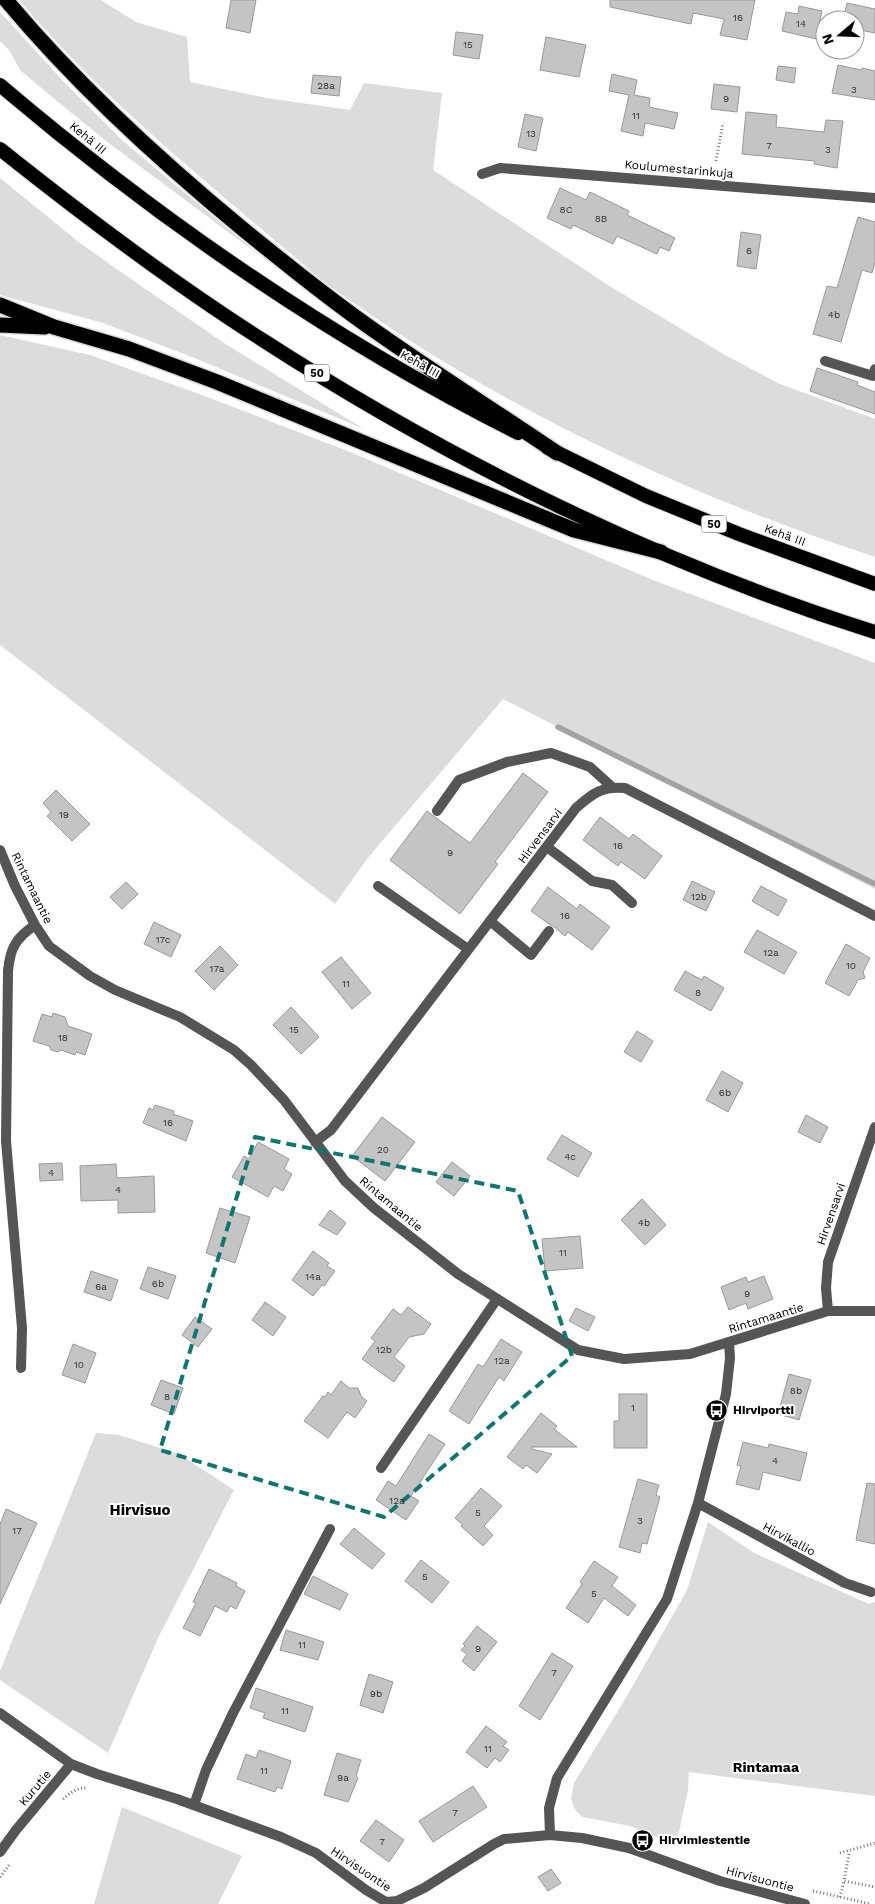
<svg xmlns="http://www.w3.org/2000/svg" width="875" height="1904" viewBox="0 0 875 1904" font-family="'Work Sans',sans-serif">
<style>
.green{fill:#dcdcdc}
.lines{fill:none;stroke-linecap:round;stroke-linejoin:round}
.stream{stroke:#a3a3a3;stroke-width:5.5}
.building{fill:#c4c4c4;stroke:#999}
.trunk-casing{stroke:#dbdbdb;stroke-width:16}
.motorway-casing{stroke:#dbdbdb;stroke-width:18}
.path{stroke:#777;stroke-width:3;stroke-dasharray:1 2.5;stroke-linecap:butt}
.service{stroke:#555;stroke-width:10}
.minor{stroke:#555;stroke-width:10}
.trunk{stroke:#000;stroke-width:14}
.motorway{stroke:#000;stroke-width:15}
.marked{fill:none;stroke:#0f766e;stroke-width:4;stroke-dasharray:10 6;stroke-linejoin:round}
.labels{text-anchor:middle;stroke-width:4;stroke-linejoin:round;paint-order:stroke}
.number-label{font-size:10px;fill:#313131}
.shield{fill:#fff;stroke:#4c4c4c;stroke-width:1}
.shield-label{font-size:11px;font-weight:bold;fill:#000}
.street-label{font-size:12px;fill:#000;stroke:#fff}
.poi-label{font-size:12px;font-weight:bold;fill:#000;stroke:#fff;text-anchor:start}
.neighbourhood-label{font-size:14px;font-weight:bold;fill:#000;stroke:#fff}
.quarter-label{font-size:15px;font-weight:bold;fill:#000;stroke:#fff}
</style>
<rect width="100%" height="100%" fill="#fff"/>
<!-- green -->
<path class="green" d="M19,0H101L136,22L187,37L190,82L267,98L350,110L364,83L442,93L433,170L611,287L725,355L780,384L875,419V557C681,493 494,405 328,285C313,274 299,260 284,248C255,224 226,199 197,174C134,120 73,64 19,0Z
M0,12L63,81L123,141L263,258L110,144L58,102L20,70L9,50L0,41Z
M0,178L80,243L141,286L227,345L364,429L197,359L103,323L0,295Z
M0,335L90,355L202,395L350,452L653,580L875,663V889L503,699L367,859L335,904L0,645Z
M96,1433L119,1435L179,1454L234,1490L159,1636L108,1753L0,1680V1671Z
M708,1522L754,1553L869,1604L875,1602V1796L689,1772L688,1790L676,1846L630,1826L582,1817L574,1808L571,1798L574,1783L627,1696L687,1590Z
M122,1807L242,1856L218,1904H94Z"/>
<g class="lines">
<!-- stream -->
<path class="stream" d="M558,727L875,884"/>
</g>
<!-- building -->
<path class="building" d="M231,0H256L250,33L226,28Z
M610,0H755L747,40L720,35L724,19L693,13L691,24L610,7Z
M847,3L875,9V33L855,29V20H843Z
M799,6L822,11L816,39L782,31L786,12L798,14Z
M456,32L483,35L479,59L453,55Z
M546,37L586,45L579,77L540,70Z
M838,65L861,70L862,68L875,71V100L832,93Z
M778,66L796,68L794,83L776,80Z
M612,74L637,80L634,95L650,98L649,107L678,113L674,129L645,123L643,136L621,131L629,95L609,91Z
M313,75L341,77L339,96L311,93Z
M714,84L740,87L737,112L711,109Z
M746,112L777,115L776,127L824,132L826,120L843,121L837,168L814,164L815,161L742,154Z
M525,114L543,118L536,151L518,147Z
M560,188L586,200L590,192L629,211L627,215L675,238L669,251L660,247L657,254L617,236L613,244L573,225L571,229L547,218Z
M858,217L875,222V262L872,273L862,270L841,342L813,334L827,286L837,288Z
M741,232L761,235L756,269L737,266Z
M817,368L858,382L857,385L875,392V414L810,391Z
M523,773L548,792L495,862L498,864L460,914L390,860L427,811L470,843Z
M56,790L90,824L72,841L47,816L51,812L43,803Z
M600,817L629,839L633,834L662,856L645,879L621,862L618,866L583,840Z
M692,881L715,892L706,911L683,900Z
M126,882L138,894L122,909L110,897Z
M761,886L787,900L778,916L752,901Z
M548,887L577,909L580,904L610,927L592,950L568,932L565,936L553,926L549,924L531,911Z
M154,922L181,935L171,957L144,944Z
M757,930L797,952L784,974L744,952Z
M846,944L870,958L863,972L865,978L858,980L849,996L825,983Z
M220,946L238,965L214,990L195,971Z
M341,957L371,993L352,1009L322,972Z
M685,971L702,980L704,976L724,988L711,1011L674,990Z
M291,1007L319,1037L301,1054L273,1025Z
M53,1013L65,1017L68,1026L92,1034L85,1055L76,1052L75,1055L61,1050L58,1052L51,1050L49,1046L33,1041L42,1014L52,1017Z
M637,1031L653,1041L641,1062L624,1052Z
M722,1071L743,1083L728,1112L706,1100Z
M155,1105L174,1111L173,1114L193,1121L186,1141L143,1123L149,1108L153,1110Z
M806,1115L828,1127L820,1143L798,1132Z
M382,1117L415,1142L385,1181L352,1156Z
M562,1135L592,1153L578,1177L547,1159Z
M258,1142L289,1159L284,1169L292,1174L283,1191L274,1186L268,1197L232,1177L244,1156L249,1159Z
M452,1162L470,1176L454,1196L436,1182Z
M62,1163L63,1180L40,1181L39,1164Z
M116,1164L117,1178L154,1176L155,1212L118,1213V1200L81,1201L80,1166Z
M642,1199L666,1225L645,1245L621,1220Z
M220,1208L250,1217L235,1263L206,1253Z
M330,1210L346,1223L337,1235L319,1225Z
M580,1236L583,1268L545,1271L542,1239Z
M313,1251L329,1263L327,1266L335,1271L324,1286L322,1285L313,1296L292,1280Z
M148,1267L176,1276L168,1299L140,1289Z
M91,1271L118,1280L111,1301L84,1292Z
M764,1276L773,1299L748,1309L746,1303L729,1310L721,1287L746,1277L748,1282Z
M265,1302L286,1317L273,1336L252,1320Z
M408,1307L431,1324L424,1334L409,1337L394,1357L405,1366L394,1382L362,1359L375,1341L371,1338L393,1309L401,1315Z
M576,1308L595,1317L588,1331L569,1321Z
M195,1317L212,1329L198,1347L182,1335Z
M501,1339L522,1352L504,1381L499,1377L469,1424L449,1411L478,1364L483,1367Z
M73,1344L96,1353L85,1383L62,1375Z
M789,1374L811,1380L799,1420L778,1414Z
M161,1380L183,1388L174,1414L151,1405Z
M341,1381L349,1388H358L361,1396L367,1401L355,1418L347,1412L328,1438L304,1421L323,1396L325,1397L328,1392L331,1395Z
M619,1394H647V1448H614V1421H619Z
M541,1413L557,1426L554,1429L577,1447H532V1449L552,1454L537,1473L526,1465L523,1469L507,1457Z
M429,1434L445,1444L411,1496L419,1501L406,1520L376,1500L388,1481L396,1486Z
M743,1442L768,1448L769,1444L807,1453L800,1481L763,1472L759,1490L736,1484L741,1466L737,1465Z
M638,1479L659,1485L656,1495L660,1497L647,1544L642,1543L640,1553L619,1547Z
M867,1483L875,1484V1544L856,1540Z
M481,1488L502,1506L484,1526L493,1535L483,1546L461,1526L463,1525L455,1518Z
M6,1509L37,1523L0,1604V1524Z
M354,1528L385,1554L372,1569L340,1544Z
M421,1560L449,1582L432,1603L405,1581Z
M594,1561L618,1577L612,1586L636,1605L628,1616L604,1598L588,1623L566,1608L582,1584L580,1582Z
M209,1569L237,1583L236,1586L245,1591L236,1609L230,1606L227,1612L215,1606L200,1636L183,1628L196,1603L193,1602Z
M313,1576L348,1594L340,1610L304,1594Z
M477,1626L497,1642L474,1671L462,1661L467,1654L461,1650L465,1646L463,1644Z
M286,1630L324,1642L318,1660L280,1650Z
M552,1653L573,1666L540,1720L519,1706Z
M369,1674L393,1682L383,1713L360,1705Z
M256,1688L313,1707L305,1732L263,1718L265,1713L250,1708Z
M486,1726L507,1742L503,1746L509,1750L500,1762L495,1758L487,1768L466,1752Z
M259,1750L291,1761L282,1789L277,1787L275,1792L237,1779L246,1754L256,1758Z
M337,1753L361,1760L356,1776L358,1778L348,1802L324,1795Z
M473,1786L487,1807L433,1842L419,1821Z
M376,1820L404,1840L389,1862L360,1841Z
M551,1869L561,1883L548,1891L538,1877Z"/>
<g class="lines">
<defs>
<path id="trunk" d="M0,85C159,220 331,339 518,433
M0,149C84,216 170,281 261,339C450,461 661,565 875,632
M548,448L646,496L739,534L875,584"/>
<path id="motorway" d="M6,0C77,85 159,160 244,230C291,268 338,306 388,340C444,379 501,415 557,453
M0,305L54,327L129,349L217,382L574,530L661,552
M0,325L45,327"/>
</defs>
<!-- trunk casing -->
<use href="#trunk" class="trunk-casing"/>
<!-- motorway casing -->
<use href="#motorway" class="motorway-casing"/>
<!-- path -->
<path class="path" d="M716,161L723,123
M63,1799C70,1793 78,1787 88,1788
M840,1853L875,1843
M849,1854L844,1881L875,1887
M0,1877L10,1864
M813,1891L871,1904
M840,1897L844,1881"/>
<!-- service -->
<path class="service" d="M825,361L873,376L875,369
M437,811L459,780L507,762L551,753L590,767L612,787
M547,847L592,881L612,885L632,903
M378,886L468,949
M490,921L531,955L549,931
M381,1468L497,1299
M194,1805L206,1770L233,1713L330,1529"/>
<!-- minor -->
<path class="minor" d="M482,174L500,168L875,198
M0,850L15,886L35,925L49,946L90,976L115,990L180,1017L234,1050L251,1065L284,1100L345,1181L374,1208L458,1274L578,1350L624,1359L690,1354L828,1311H875
M315,1142L331,1130L576,808C593,793 602,786 625,788L875,916
M828,1311L826,1288L828,1262L875,1127
M21,1368L22,1328L6,1141L8,971C10,948 16,938 35,925
M698,1503L845,1583L871,1592
M0,1713L71,1764L97,1774L177,1799L281,1837L316,1853L366,1890L386,1902L397,1901L424,1888L494,1844L504,1839L550,1835L582,1838L629,1848L720,1881L805,1904
M550,1835L549,1808L557,1778L667,1599L698,1503L726,1394L730,1358L729,1342
M0,1852L16,1830L71,1764"/>
<!-- trunk -->
<use href="#trunk" class="trunk"/>
<!-- motorway -->
<use href="#motorway" class="motorway"/>
</g>
<!-- marked area -->
<path class="marked" d="M255,1137L518,1191L572,1356L384,1517L160,1450Z"/>
<!-- icons -->
<defs>
<symbol id="bus-disc" viewBox="-11 -11 22 22"><circle r="9.5" fill="#000" stroke="#fff"/><path d="M-5-6H5V4H4V6H2V4H-2V6H-4V4H-5ZM-3.5-4V0h7V-4ZM-3.5 1.2v1.5H-2V1.2ZM2 1.2v1.5H3.5V1.2Z" fill="#fff"/></symbol>
</defs>
<g fill-rule="evenodd">
<use href="#bus-disc" x="704" y="1398" width="25" height="25"/>
<use href="#bus-disc" x="630" y="1828" width="25" height="25"/>
</g>
<g class="labels">
<!-- number labels -->
<g class="number-label">
<text x="738" y="21">16</text>
<text x="801" y="27">14</text>
<text x="468" y="48">15</text>
<text x="326" y="89">28a</text>
<text x="854" y="93">3</text>
<text x="726" y="102">9</text>
<text x="636" y="119">11</text>
<text x="531" y="137">13</text>
<text x="769" y="149">7</text>
<text x="828" y="153">3</text>
<text x="566" y="213">8C</text>
<text x="601" y="222">8B</text>
<text x="749" y="254">6</text>
<text x="834" y="318">4b</text>
<text x="64" y="818">19</text>
<text x="618" y="849">16</text>
<text x="450" y="856">9</text>
<text x="699" y="900">12b</text>
<text x="565" y="919">16</text>
<text x="163" y="943">17c</text>
<text x="771" y="956">12a</text>
<text x="851" y="969">10</text>
<text x="217" y="972">17a</text>
<text x="346" y="987">11</text>
<text x="698" y="996">8</text>
<text x="294" y="1033">15</text>
<text x="63" y="1041">18</text>
<text x="725" y="1096">6b</text>
<text x="168" y="1126">16</text>
<text x="383" y="1153">20</text>
<text x="570" y="1160">4c</text>
<text x="51" y="1176">4</text>
<text x="118" y="1193">4</text>
<text x="644" y="1226">4b</text>
<text x="563" y="1256">11</text>
<text x="313" y="1280">14a</text>
<text x="158" y="1287">6b</text>
<text x="101" y="1290">6a</text>
<text x="747" y="1297">9</text>
<text x="384" y="1353">12b</text>
<text x="502" y="1364">12a</text>
<text x="79" y="1368">10</text>
<text x="796" y="1394">8b</text>
<text x="167" y="1400">8</text>
<text x="633" y="1411">1</text>
<text x="775" y="1464">4</text>
<text x="397" y="1504">12a</text>
<text x="478" y="1516">5</text>
<text x="640" y="1524">3</text>
<text x="17" y="1534">17</text>
<text x="425" y="1580">5</text>
<text x="594" y="1597">5</text>
<text x="302" y="1648">11</text>
<text x="478" y="1652">9</text>
<text x="554" y="1676">7</text>
<text x="376" y="1697">9b</text>
<text x="285" y="1714">11</text>
<text x="488" y="1752">11</text>
<text x="264" y="1774">11</text>
<text x="343" y="1781">9a</text>
<text x="455" y="1816">7</text>
<text x="382" y="1845">7</text>
</g>
<!-- shield labels -->
<g class="shield">
<rect x="304.5" y="364.5" width="25" height="17" rx="4"/>
<rect x="701.5" y="515.5" width="25" height="17" rx="4"/>
</g>
<g class="shield-label">
<text x="317" y="377">50</text>
<text x="714" y="528">50</text>
</g>
<!-- street labels -->
<g class="street-label">
<text transform="translate(88 138) rotate(39)" y="4">Kehä III</text>
<text transform="translate(679 169) rotate(5)" y="4">Koulumestarinkuja</text>
<text transform="translate(420 364) rotate(29)" y="4">Kehä III</text>
<text transform="translate(785 535) rotate(20)" y="4">Kehä III</text>
<text transform="translate(540 836) rotate(-53)" y="4">Hirvensarvi</text>
<text transform="translate(32 888) rotate(64)" y="4">Rintamaantie</text>
<text transform="translate(391 1204) rotate(40)" y="4">Rintamaantie</text>
<text transform="translate(831 1214) rotate(-71)" y="4">Hirvensarvi</text>
<text transform="translate(766 1318) rotate(-17)" y="4">Rintamaantie</text>
<text transform="translate(789 1539) rotate(28)" y="4">Hirvikallio</text>
<text transform="translate(35 1788) rotate(-50)" y="4">Kurutie</text>
<text transform="translate(361 1869) rotate(34)" y="4">Hirvisuontie</text>
<text transform="translate(760 1879) rotate(15)" y="4">Hirvisuontie</text>
</g>
<!-- poi labels -->
<g class="poi-label">
<text x="733" y="1414">Hirviportti</text>
<text x="659" y="1844">Hirvimiestentie</text>
</g>
<!-- neighbourhood labels -->
<g class="neighbourhood-label">
<text x="766" y="1772">Rintamaa</text>
</g>
<!-- quarter labels -->
<g class="quarter-label">
<text x="140" y="1515">Hirvisuo</text>
</g>
</g>
<!-- north arrow -->
<g transform="translate(840 35) rotate(251)"><circle r="24" fill="#ffffff" stroke="#999999"/>
<path d="M0-4L9 19L0 12L-9 19Z" fill="#000000"/>
<text y="-8" font-size="14" font-weight="bold" text-anchor="middle" fill="#000000">N</text>
</g>
</svg>
